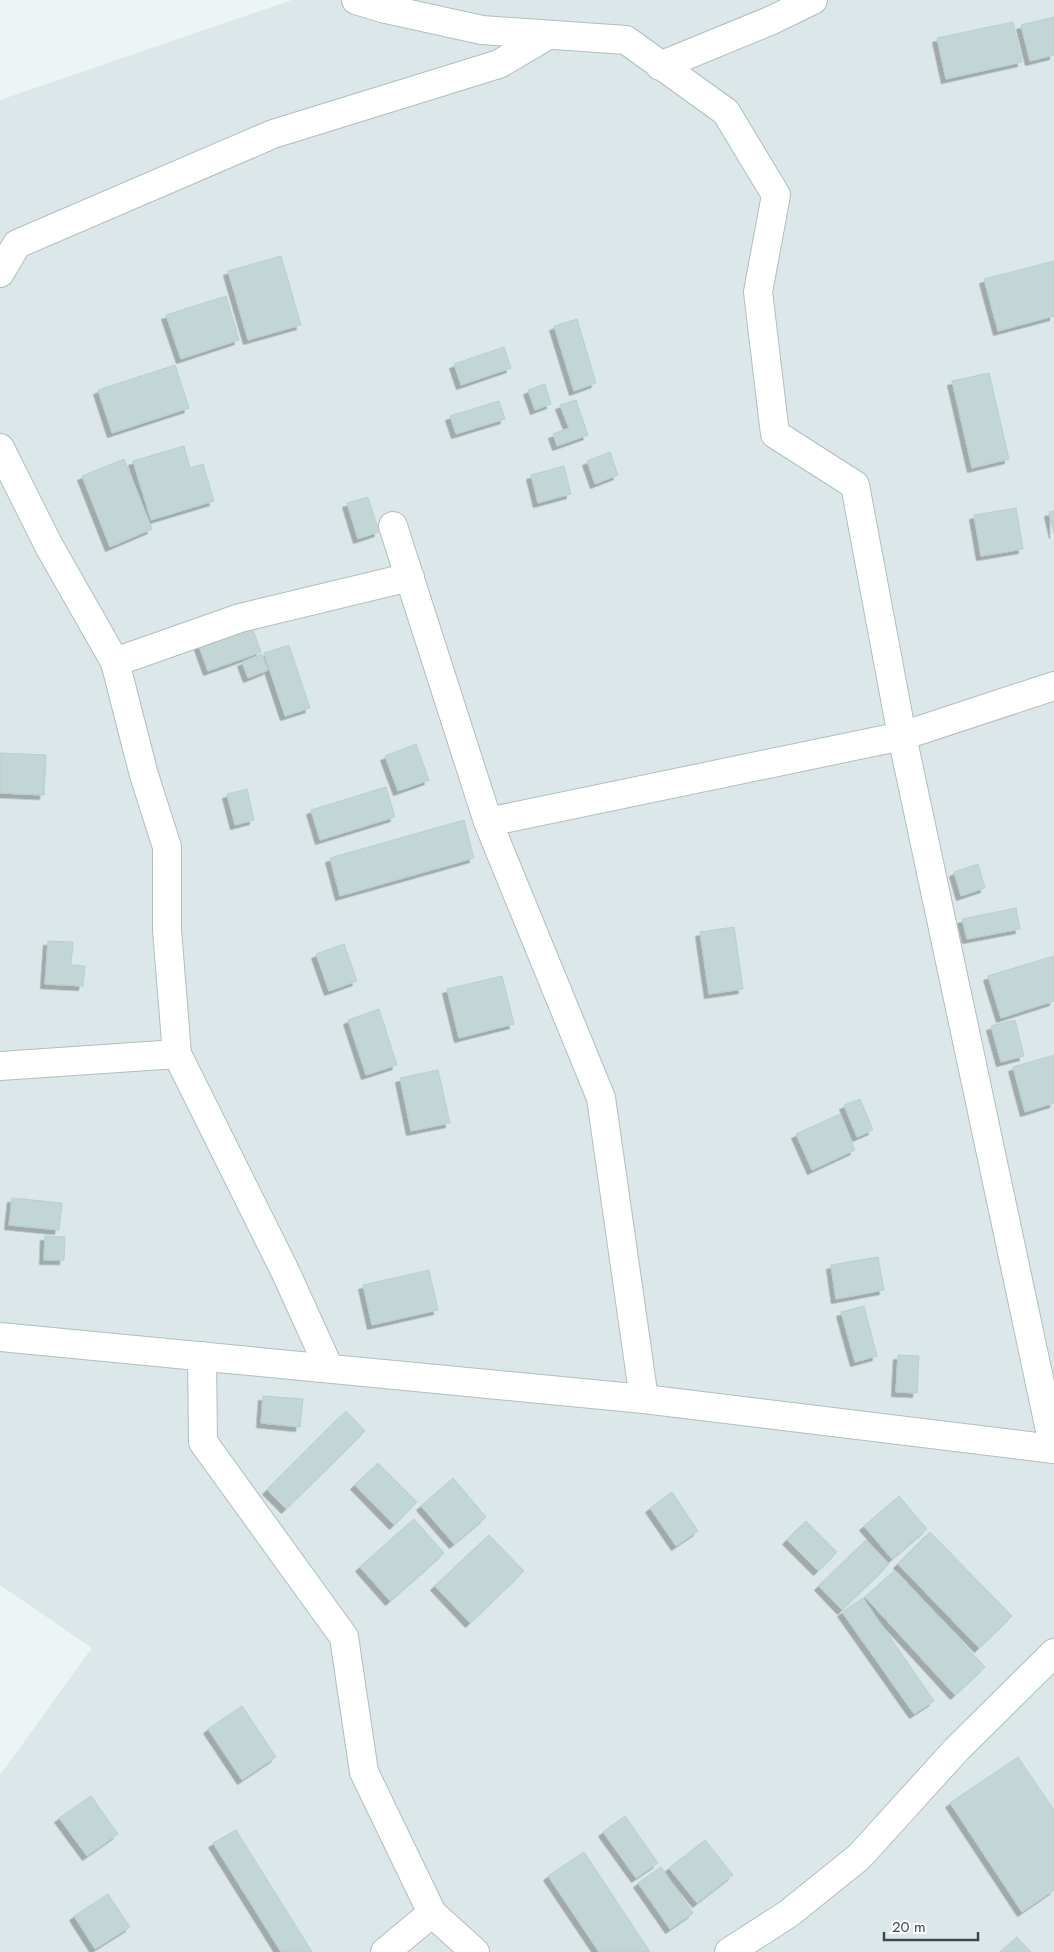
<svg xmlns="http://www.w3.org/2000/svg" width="1054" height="1952" viewBox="0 0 1054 1952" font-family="Jost,sans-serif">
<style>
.residential{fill:#dbe7e8}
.building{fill:#c2d6d6;stroke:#b6d0d0;filter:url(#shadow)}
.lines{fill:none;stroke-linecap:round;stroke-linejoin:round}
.minor-casing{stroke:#afbfc0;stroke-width:30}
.tertiary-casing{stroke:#afbfc0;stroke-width:30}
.minor{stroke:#fff;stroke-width:28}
.tertiary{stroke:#fff;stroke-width:28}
</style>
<defs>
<filter id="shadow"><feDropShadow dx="-4.5" dy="4.5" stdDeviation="0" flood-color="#0004"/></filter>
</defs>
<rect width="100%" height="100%" fill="#ecf4f5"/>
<!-- residential -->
<path class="residential" d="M292,0H1054V1952H0V1775L92,1648L0,1585V100Z"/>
<!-- building -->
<path class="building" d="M1054,17V55L1030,61L1021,25Z
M1013,22L1022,62L946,79L937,38Z
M281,256L301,325L248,340L228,271Z
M1054,261V316L998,331L984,279Z
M226,296L239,340L181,359L166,315Z
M577,319L596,383L574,391L554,326Z
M504,347L511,368L461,385L454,364Z
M175,365L189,408L112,433L98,390Z
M989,373L1009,459L972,468L952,381Z
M545,384L551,404L535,410L528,390Z
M576,400L588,435L557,446L553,434L569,428L560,405Z
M499,401L505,419L456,434L450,416Z
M184,446L190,468L203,464L214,501L151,520L133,461Z
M610,452L618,475L595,484L587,461Z
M124,459L152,529L110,547L82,476Z
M564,466L571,494L538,503L531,475Z
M368,497L379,532L358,539L347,503Z
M1016,508L1023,549L981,556L974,515Z
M1054,511V534L1049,512Z
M251,624L261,652L208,671L198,643Z
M289,645L310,708L285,716L264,653Z
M262,654L268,670L248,678L242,662Z
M416,744L429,780L398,791L385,756Z
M0,753L46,755L44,795L0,793Z
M386,787L395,817L320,840L311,810Z
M247,789L254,820L235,825L227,794Z
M464,820L474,858L340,896L330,858Z
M978,864L985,888L961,896L954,872Z
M1016,908L1020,929L967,939L962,919Z
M734,927L743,989L709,994L700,932Z
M48,941L73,942L71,965L85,966L83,986L45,984Z
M344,944L357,981L329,991L316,954Z
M1054,956V1001L1001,1018L988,976Z
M502,976L514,1024L459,1038L447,989Z
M379,1009L397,1065L366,1075L348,1020Z
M1015,1020L1024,1056L1001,1062L991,1026Z
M1054,1055V1103L1025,1112L1013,1067Z
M438,1070L450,1123L411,1131L400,1078Z
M860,1099L873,1130L857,1137L844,1105Z
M840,1114L855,1150L812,1170L796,1134Z
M12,1198L62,1203L59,1230L9,1225Z
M45,1236L65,1237L64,1260H44Z
M878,1257L884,1290L836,1299L831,1265Z
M429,1270L438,1310L372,1325L363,1285Z
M864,1306L877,1356L855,1362L841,1312Z
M898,1355L919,1356L917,1393L896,1392Z
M263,1396L303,1399L300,1427L261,1423Z
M346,1411L365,1431L286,1509L267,1490Z
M378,1463L417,1502L394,1525L355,1485Z
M453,1478L486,1517L454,1544L421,1506Z
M672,1492L698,1531L676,1546L650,1508Z
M899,1496L927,1529L892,1559L864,1526Z
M414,1519L444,1553L390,1601L360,1567Z
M806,1521L837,1552L818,1571L787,1540Z
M930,1532L1012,1616L979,1648L898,1564Z
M489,1535L524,1571L470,1623L435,1586Z
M866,1540L889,1564L842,1610L819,1586Z
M895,1570L985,1667L955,1695L865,1597Z
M863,1598L934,1701L914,1714L842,1612Z
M242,1706L276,1757L242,1780L208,1729Z
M1018,1757L1054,1810V1890L1022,1912L950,1803Z
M91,1796L118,1834L87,1856L59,1818Z
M625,1816L658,1863L636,1878L603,1832Z
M236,1830L312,1952H281L213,1843Z
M705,1840L733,1875L697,1903L669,1868Z
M584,1852L650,1952H599L548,1876Z
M661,1867L693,1913L670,1929L638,1883Z
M108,1894L130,1927L95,1949L74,1916Z
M1017,1937L1031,1952H1000Z"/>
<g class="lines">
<defs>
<path id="minor" d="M356,0L382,8L482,30L626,40L726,112L776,195L758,292L775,434L855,485L902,736L1054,1449
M660,66L772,20L813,0
M0,273L17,244L273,134L499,64L548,35
M0,448L49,546L115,662L144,775L167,847V930L177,1054L285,1271L329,1368
M393,526L488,822L601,1098L644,1399
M115,662L240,618L410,577
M488,822L902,736L1054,686
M0,1066L177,1054
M202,1356L203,1442L344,1637L364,1772L432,1913L475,1952
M385,1952L432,1913
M729,1952L788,1914L859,1857L956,1750L1054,1653"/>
<path id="tertiary" d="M0,1337L644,1399L1054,1449"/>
</defs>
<!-- minor casing -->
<use href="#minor" class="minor-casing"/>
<!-- tertiary casing -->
<use href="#tertiary" class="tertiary-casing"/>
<!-- minor -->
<use href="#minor" class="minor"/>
<!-- tertiary -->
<use href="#tertiary" class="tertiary"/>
</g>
<!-- scale -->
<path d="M884 1932v8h94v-8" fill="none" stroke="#3a4949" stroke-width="2.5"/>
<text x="892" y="1932" font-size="15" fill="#3a4949" stroke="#ffffff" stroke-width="4" paint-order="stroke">20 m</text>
</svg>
